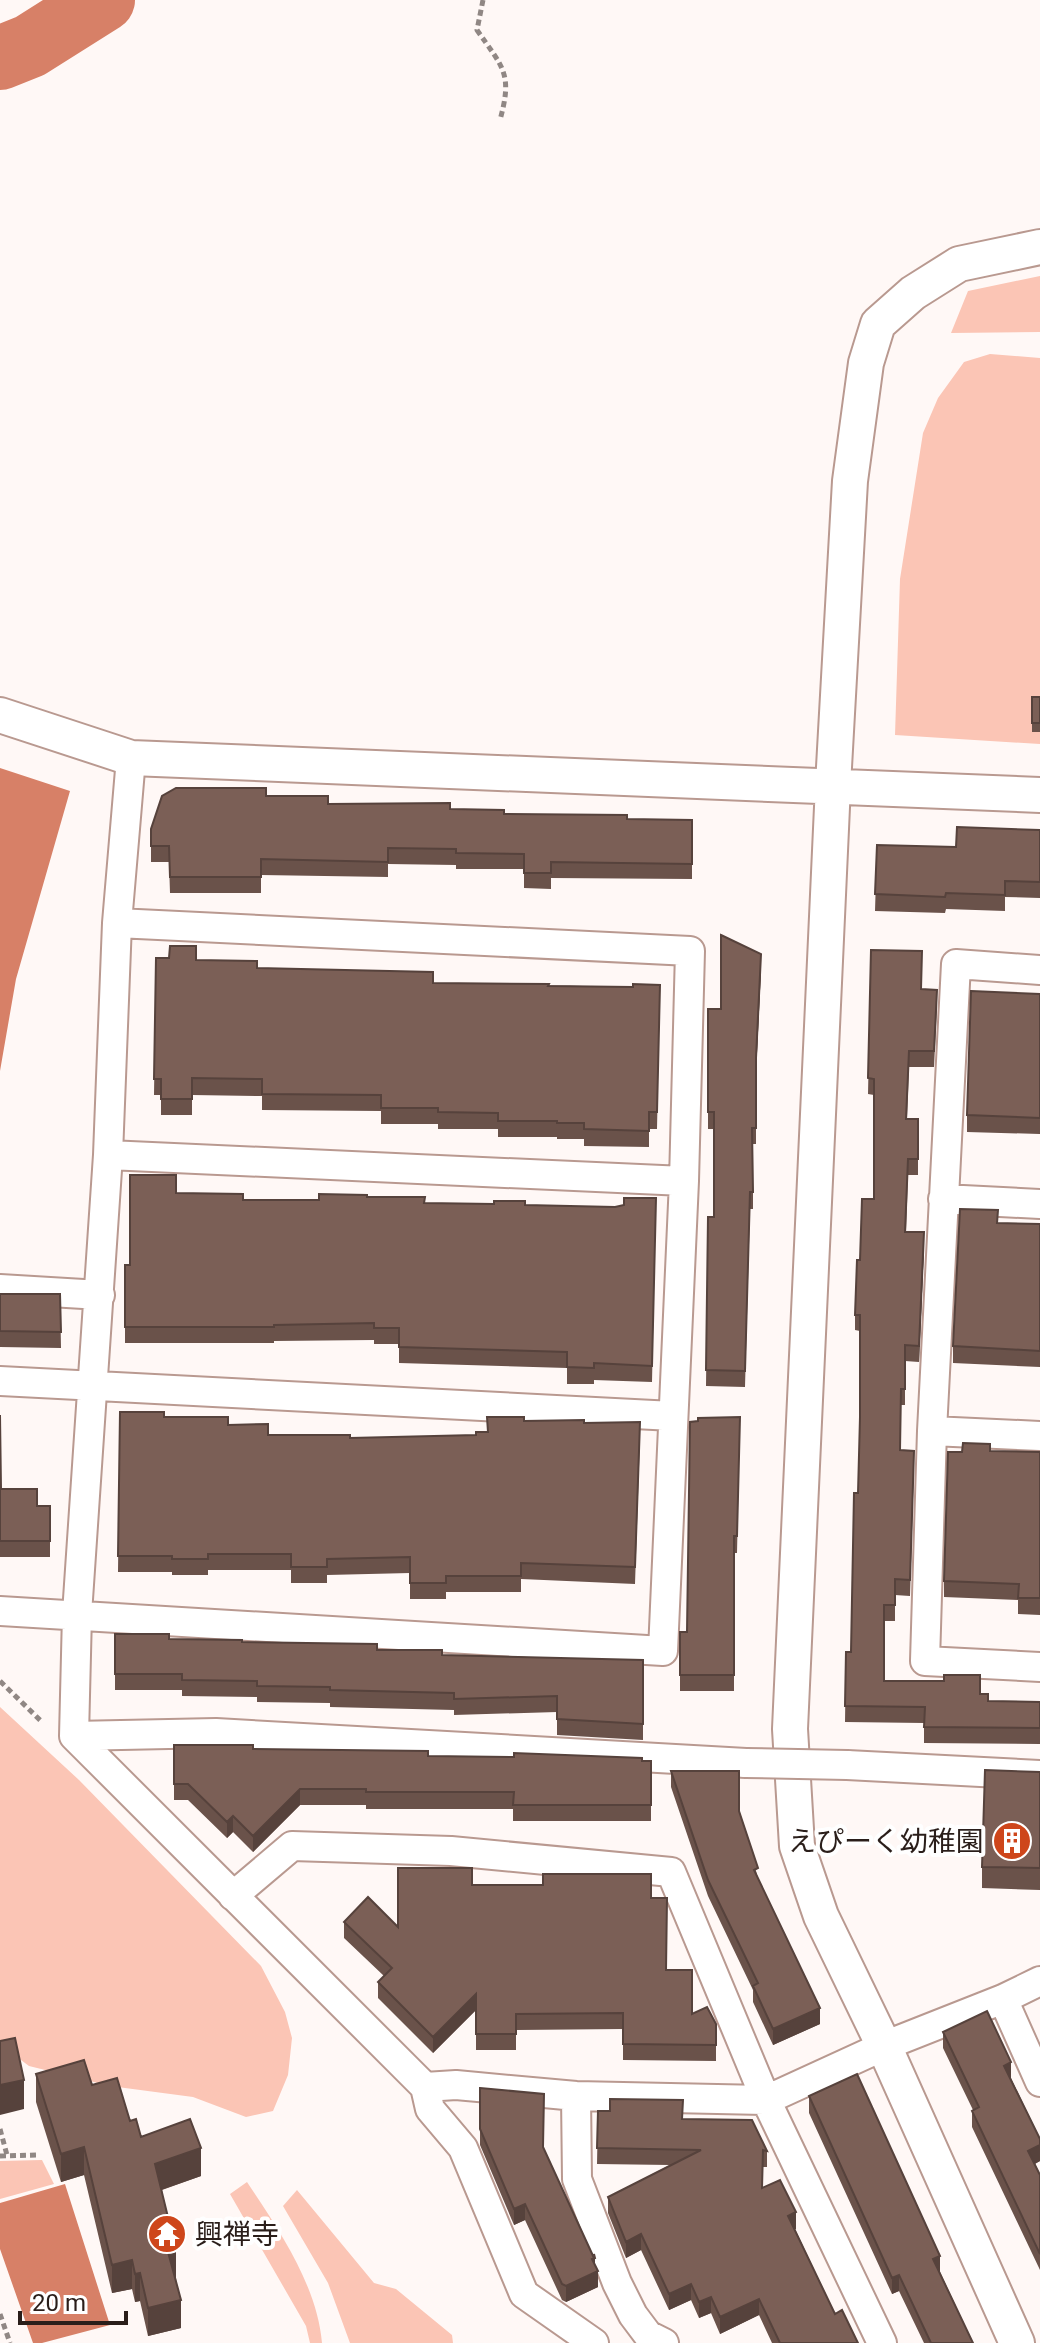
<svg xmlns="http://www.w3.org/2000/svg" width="1040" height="2343" viewBox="0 0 1040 2343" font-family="Roboto,'Noto Sans JP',sans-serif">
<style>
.green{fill:#fbc5b5}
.water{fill:#d78067}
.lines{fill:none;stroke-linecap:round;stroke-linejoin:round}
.river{stroke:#d78067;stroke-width:64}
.minor-casing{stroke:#b99990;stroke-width:32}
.tertiary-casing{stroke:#b99990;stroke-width:38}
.path{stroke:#908784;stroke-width:5;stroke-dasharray:6 4;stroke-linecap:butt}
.minor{stroke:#fff;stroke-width:28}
.tertiary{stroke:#fff;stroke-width:34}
.minor-bridge-casing{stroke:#b99990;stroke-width:32;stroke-linecap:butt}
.minor-bridge{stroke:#fff;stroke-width:28}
.wall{fill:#6a524a}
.shaded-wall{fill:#56423c}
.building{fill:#7b5f56;stroke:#56423c;stroke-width:2}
.labels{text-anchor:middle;stroke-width:8;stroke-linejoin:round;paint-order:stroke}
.poi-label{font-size:28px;fill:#2a1e1a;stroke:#fff;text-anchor:end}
</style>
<rect width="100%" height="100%" fill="#fff8f6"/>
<!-- green -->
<path class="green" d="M1040,276V332L951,333L968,291Z
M990,354L1040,358V744L895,735L900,579L923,433L938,398L964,362Z
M0,1707L79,1780L261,1966L285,2012L292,2038L288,2075L273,2111L246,2117L193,2097L110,2086L29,2066L13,2054L0,2057Z
M42,2160L54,2184L0,2199V2161Z
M247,2182C279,2230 317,2285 322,2343H310L306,2326L230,2194Z
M297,2190L374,2283L396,2289L452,2335L453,2343H350L328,2283L283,2206Z"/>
<!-- water -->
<path class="water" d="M0,768L70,791L16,979L0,1071Z
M65,2184L110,2325L42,2343H33L0,2249V2203Z"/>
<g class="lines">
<!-- river -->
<path class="river" d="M0,58L30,46L103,0"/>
<defs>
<path id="minor" d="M131,758L117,923L108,1155L77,1614L74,1736L425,2087L456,2085L576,2096L766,2100L884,2046L1003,1999L1040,1981
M1040,970L956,964L932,1431L925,1661L1040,1667
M108,1155L684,1181
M943,1199L1040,1204
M0,1289L100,1295
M0,1381L673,1416
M932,1431L1040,1436
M0,1611L663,1651L684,1181L690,951L117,923
M74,1736L216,1733L746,1763
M847,1765L1040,1775
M233,1896L292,1846L451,1851L671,1872L766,2100L882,2343
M1003,1999L1040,2082
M425,2087L430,2109L463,2148L524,2294L594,2343
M576,2096L577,2179L617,2283L633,2315L648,2335L664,2343"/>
<path id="tertiary" d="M0,715L131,758L1040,795
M1017,2343L884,2046L821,1916L797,1846L790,1729L833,785L850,481L866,363L878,324L913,293L959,264L1040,247"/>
</defs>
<!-- minor casing -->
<use href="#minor" class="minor-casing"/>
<!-- tertiary casing -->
<use href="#tertiary" class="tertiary-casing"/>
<!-- path -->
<path class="path" d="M483,0L477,30C503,68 513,73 500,120
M0,1681L42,1722
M0,2129L7,2155
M0,2156L38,2155
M0,2314L10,2343"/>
<!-- minor -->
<use href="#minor" class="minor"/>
<!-- tertiary -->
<use href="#tertiary" class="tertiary"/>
<defs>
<path id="minor-bridge" d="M746,1763L847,1765"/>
</defs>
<!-- minor-bridge casing -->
<use href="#minor-bridge" class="minor-bridge-casing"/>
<!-- minor-bridge -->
<use href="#minor-bridge" class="minor-bridge"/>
</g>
<!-- wall -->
<path class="wall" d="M1032,697H1040V732H1032Z
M266,796L328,804L450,809L504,814L627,819L692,820V879L551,878V889L524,888V869H456V865L388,864V877L261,875V893H170L169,862H151V829Z
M1040,830V898L1005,897V911L946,909L945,913L875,911L877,845L956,847Z
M871,950L921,989L937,1006L934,1067H909L907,1119H918V1175H908L906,1232L924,1248L919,1362L905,1361V1405H901L900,1450L914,1467L910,1596L895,1595V1621H884V1681L980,1694L988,1701L1040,1702V1744L924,1743V1723L845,1722L846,1652H851L858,1493L860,1417V1331L855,1330V1315L860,1260L874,1199V1095L868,1094Z
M156,958L196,960L257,968L433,983L633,987L660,985L657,1129H649V1147L584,1146V1139H557V1137H498V1129H438V1124H381V1111L262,1110V1096L192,1095V1115H161V1095H154Z
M761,970L756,1074V1144H753V1209H750L745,1387L706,1386L708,1217H714V1129H708V1009H721Z
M1040,994V1134L967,1132V1115Z
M176,1193L243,1200H319L367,1197L424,1203L615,1207L656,1198L652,1382L594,1380V1384H567V1368L399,1363V1344H374V1340L274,1341V1343H125V1265H130Z
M998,1223L1040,1224V1367L953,1363V1346Z
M0,1294H60L61,1348L0,1347Z
M120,1412L228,1425L268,1435L350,1438L476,1435L524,1421L584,1423L640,1438L635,1584L521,1579V1592H446V1599H410V1573L327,1575V1583H291V1570H208V1575H172V1572H118Z
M0,1415L1,1489L37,1506H50V1557H0Z
M740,1417L737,1553H734V1691H680V1632H687L698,1421Z
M990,1451L1040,1452V1615L1018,1614V1600L944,1597V1581L962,1452Z
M115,1634L169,1639L377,1650L442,1655L643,1660V1740L557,1735V1712L454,1715V1710L330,1707V1703L257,1702V1697L182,1696V1690H115Z
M174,1745L253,1749L428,1756L651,1761V1821H513V1809H366V1805H300L253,1852L233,1832L227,1838L188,1800H174Z
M671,1771L739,1811L758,1878L820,2024L773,2045L753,2002V1990L708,1896L671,1787Z
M1040,1772V1890L982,1888V1867Z
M472,1885L651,1898L666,1970L692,2014L716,2024V2061L623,2060V2029L516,2030V2050H476V2010L433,2053L378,1998V1982L384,1976L344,1938V1922L398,1927Z
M943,2032L1011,2078L1040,2139V2161L1035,2164L1040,2175V2270L972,2127V2111L973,2110L943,2048Z
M36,2074L92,2085L130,2121L141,2137L201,2176L162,2190L176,2278L181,2328L148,2336L140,2301L135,2302L132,2289L112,2293L84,2175L61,2182L36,2102Z
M480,2088L543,2148L595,2266L598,2287L566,2302L562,2300L525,2220L514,2225L480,2145Z
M809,2096L940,2272L973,2343H924L899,2291L892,2294L809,2113Z
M598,2111L767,2151V2167H763L762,2188L796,2229H795L835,2314L858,2343H772L759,2315L720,2334L711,2313L699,2318L691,2300L669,2310L641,2250L626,2258L608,2213V2197L670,2165L597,2164Z"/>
<!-- shaded-wall -->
<path class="shaded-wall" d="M761,954V970L756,1074V1058Z
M924,1232V1248L919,1362V1346Z
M300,1789V1805L253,1852V1836Z
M233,1816V1832L227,1838V1822Z
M476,1994V2010L433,2053V2037Z
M820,2008V2024L773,2045V2029Z
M1011,2062V2078L1004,2081V2066Z
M24,2080V2109L0,2115V2085Z
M1040,2145V2161L1028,2167V2151Z
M84,2147V2175L61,2182V2154Z
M201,2148V2176L155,2192V2164Z
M525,2204V2220L514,2225V2209Z
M796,2212V2229L788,2232V2216Z
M641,2234V2250L626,2258V2242Z
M176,2250V2278L168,2280V2252Z
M940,2256V2272L933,2275V2259Z
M595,2258V2272L598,2271V2287L566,2302V2286L592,2259Z
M132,2260V2289L112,2293V2265Z
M140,2273V2301L135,2302V2274Z
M899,2275V2291L892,2294V2278Z
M691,2284V2300L669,2310V2294Z
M711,2297V2313L699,2318V2302Z
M759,2299V2315L720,2334V2317Z
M181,2300V2328L148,2336V2308Z"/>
<!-- building -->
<path class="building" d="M1032,697H1040V723H1032Z
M176,788H266V796H328V804L450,803V809L504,810V814L627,815V819L692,820V864L551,862V873H524V854L456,853V849L388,848V862L261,859V877H170L169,846H151V829L162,796Z
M957,827L1040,830V882L1005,881V895L946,893L945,897L875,894L877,845L956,847Z
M721,935L761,954L756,1058V1128H752L753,1192H750L745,1371L706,1370L708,1217H714V1112H708V1009H721Z
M170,946H196V960L257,961V968L433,972V983L549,984L548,986L633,987V984L660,985L657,1112H649V1131L584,1129V1123H557V1121H498V1113L438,1112V1108H381V1095L262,1094V1079L192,1078V1099H161V1079H154L156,958H169Z
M871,950L922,951L921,989L937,990L934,1051H909L906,1119H918V1159H908L905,1232H924L919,1346L905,1345V1389H901L900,1450L914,1451L910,1580L895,1579V1605H884V1681H944V1675H980V1694H988V1701L1040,1702V1728L924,1727L925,1707L845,1706L846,1652H851L854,1493H858L860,1417V1315H855L857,1260H860L862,1199H874V1079L868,1078Z
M971,991L1040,994V1118L967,1115Z
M130,1175H176V1193L243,1194V1200H319V1194L367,1195V1197H425L424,1203L494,1204V1201H525V1205L615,1207L624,1205V1198H656L652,1366L594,1363V1368L567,1367V1352L399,1347V1328H374V1323L274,1325V1327H125V1265H130Z
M960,1209L998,1210L997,1223L1040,1224V1351L953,1346Z
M0,1294H60L61,1332L0,1331Z
M120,1412H164V1417H228V1425L268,1424V1435H350V1438L476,1435V1432H488L487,1417H524V1421L584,1420V1423L640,1422L635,1567L521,1563V1576H446V1583H410V1557L327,1559V1567H291V1554H208V1559H172V1556H118Z
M0,1415L1,1489H37V1506H50V1541H0Z
M740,1417L737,1536H734V1675H680V1632H687L690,1422L698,1421V1418Z
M963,1443L990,1444V1451L1040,1452V1598H1018L1019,1584L944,1581L948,1452H962Z
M115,1634H169V1639L242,1640V1642L377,1644V1650H442V1655L643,1660V1724L557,1719V1696L454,1699V1693L330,1690V1687L257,1686V1681L182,1680V1674H115Z
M174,1745H253V1749L428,1751V1756L514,1757V1753L642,1758V1761H651V1805H513L514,1792H366V1789H300L253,1836L233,1816L227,1822L188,1784H174Z
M985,1770L1040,1772V1868L982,1867Z
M671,1771H739V1811L758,1868L754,1870L820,2008L773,2029L753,1986L758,1983L708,1880Z
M398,1868H472V1885H543V1874H651V1898H667L666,1970H692V2014L707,2007L716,2024V2045L623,2044V2013L516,2014V2034H476V1994L433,2037L378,1982L392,1968L344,1922L368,1897L398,1927Z
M987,2011L1011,2062L1004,2066L1040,2139V2145L1028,2151L1040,2175V2254L972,2111L979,2107L943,2032Z
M15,2038L24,2080L0,2085V2041Z
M84,2060L92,2085L117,2078L130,2121L136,2119L141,2137L190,2119L201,2148L155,2164L176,2250L168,2252L181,2300L148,2308L140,2273L135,2274L132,2260L112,2265L84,2147L61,2154L36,2074Z
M857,2074L940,2256L933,2259L973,2343H931L899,2275L892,2278L809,2096Z
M480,2088L544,2094L543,2147L594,2258V2254L595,2258L592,2259L598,2271L566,2286L562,2284L525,2204L514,2209L480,2129Z
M610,2099L683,2100L682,2119L752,2120L767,2151L763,2150L762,2188L780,2180L796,2212L788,2216L835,2314L842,2310L858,2343H780L759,2299L720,2317L711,2297L699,2302L691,2284L669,2294L641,2234L626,2242L608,2197L701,2150L597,2148L598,2111H610Z"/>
<!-- icons -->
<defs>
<symbol id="building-disc" viewBox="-11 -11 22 22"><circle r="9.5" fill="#ce461b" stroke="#fff"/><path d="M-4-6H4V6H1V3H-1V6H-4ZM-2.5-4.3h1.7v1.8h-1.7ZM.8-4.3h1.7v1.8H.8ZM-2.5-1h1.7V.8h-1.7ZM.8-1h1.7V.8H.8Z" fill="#fff"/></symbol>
<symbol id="temple-disc" viewBox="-11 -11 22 22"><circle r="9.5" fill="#ce461b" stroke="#fff"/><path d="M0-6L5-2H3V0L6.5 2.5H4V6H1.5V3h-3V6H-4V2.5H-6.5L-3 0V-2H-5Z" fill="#fff"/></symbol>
</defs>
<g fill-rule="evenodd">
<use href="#building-disc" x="990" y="1819" width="44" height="44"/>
<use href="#temple-disc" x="145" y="2212" width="44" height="44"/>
</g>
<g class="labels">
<!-- poi labels -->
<g class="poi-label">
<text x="984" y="1851">えぴーく幼稚園</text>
<text x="195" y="2244" text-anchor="start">興禅寺</text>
</g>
</g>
<!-- scale -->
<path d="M20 2311v12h106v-12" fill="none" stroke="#2a1e1a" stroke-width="4"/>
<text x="32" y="2311" font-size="24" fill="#2a1e1a" stroke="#ffffff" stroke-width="6" paint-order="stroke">20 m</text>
</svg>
